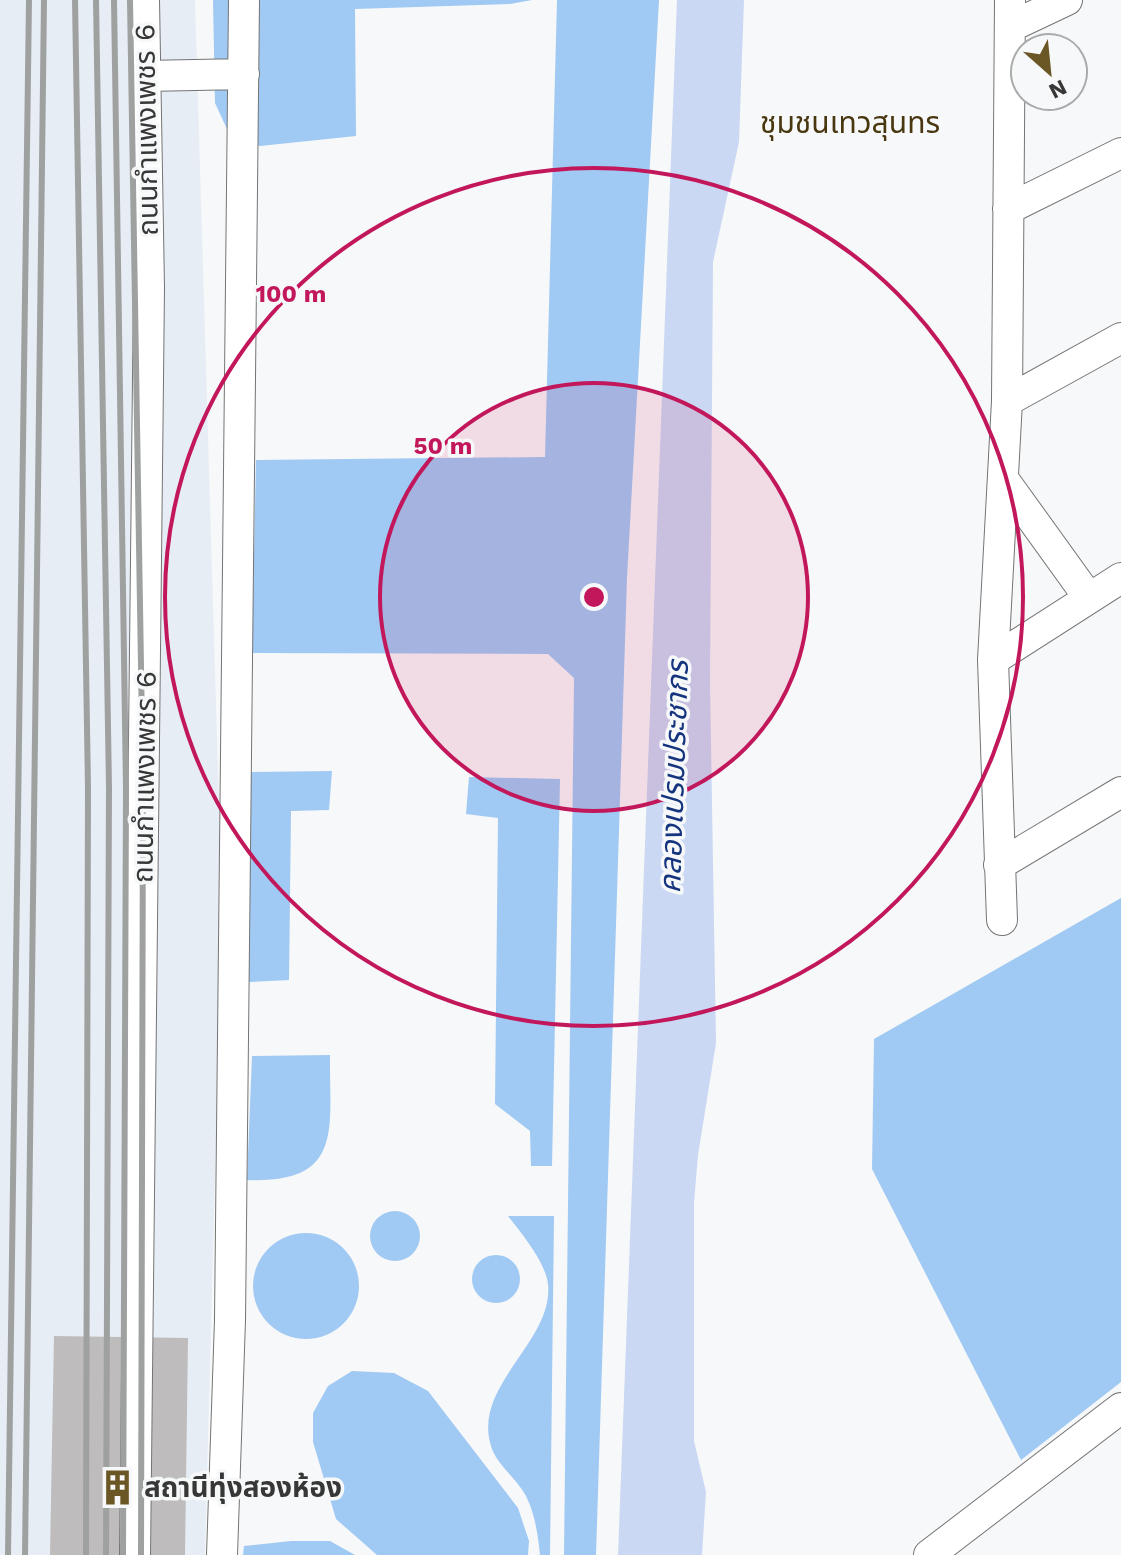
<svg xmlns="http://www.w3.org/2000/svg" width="1121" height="1555" viewBox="0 0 1121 1555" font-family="'Work Sans','Noto Sans Thai',sans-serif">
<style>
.built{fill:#e7edf4}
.green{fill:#a0c9f3}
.water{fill:#cad8f3}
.building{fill:#bebcbd}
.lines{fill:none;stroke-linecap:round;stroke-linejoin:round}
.minor-casing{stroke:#747475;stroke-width:32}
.minor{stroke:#fff;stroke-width:30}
.rail{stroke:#9fa0a0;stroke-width:6}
.ring{fill:none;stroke:#c2185b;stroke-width:4}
.labels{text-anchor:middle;stroke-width:7;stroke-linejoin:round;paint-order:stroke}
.street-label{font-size:28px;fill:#373737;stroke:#f7f8f9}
.poi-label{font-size:28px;font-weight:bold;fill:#373737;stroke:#f7f8f9;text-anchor:start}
.neighbourhood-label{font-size:30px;fill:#48370f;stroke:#f7f8f9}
.water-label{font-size:30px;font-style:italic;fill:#15347e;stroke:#f7f8f9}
.centre{fill:#c2185b;stroke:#f7f8f9;stroke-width:4}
.ring-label{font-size:24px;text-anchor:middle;font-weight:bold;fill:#c2185b;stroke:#f7f8f9;stroke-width:7;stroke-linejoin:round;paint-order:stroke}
</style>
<rect width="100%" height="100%" fill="#f7f8f9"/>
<!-- built -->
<path class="built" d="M0,0H195L222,906L205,1555H0Z"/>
<!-- green -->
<path class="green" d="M213,0H532L510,4L355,9L356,136L260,146L232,140L215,103Z
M557,0H659L627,578L596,1555H564L574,678L548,654L252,653L256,460L545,457Z
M332,771L329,810L291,811L289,980L249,982V772Z
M469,777L560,779L552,1166H531L530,1131L495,1104L498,818L466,814Z
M1121,898V1382L1021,1460L872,1169L874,1039Z
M330,1055C329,1128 345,1184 247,1180L252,1056Z
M370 1236a25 25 0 1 1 50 0a25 25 0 1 1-50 0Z
M508,1216H554L550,1555H540C538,1535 535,1514 526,1496C517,1479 496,1464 491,1446C472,1385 554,1342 548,1284C545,1261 522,1234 508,1216Z
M253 1286a53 53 0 1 1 106 0a53 53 0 1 1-106 0Z
M472 1279a24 24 0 1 1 48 0a24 24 0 1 1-48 0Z
M352,1371L394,1373L428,1391L518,1508L529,1541L528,1555H377L336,1519L313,1442V1413L328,1386Z
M291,1541H330L355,1555H243L244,1546Z"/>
<!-- water -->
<path class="water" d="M677,0H744L739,142L713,262L710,682L716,1043L698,1155L694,1203V1441L706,1492L702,1555H618Z"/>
<!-- building -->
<path class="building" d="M54,1336L188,1338L185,1555H50Z"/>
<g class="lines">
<defs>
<path id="minor" d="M1010,27L1067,0
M145,76L244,74
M1008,209L1121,153
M1007,401L1121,338
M1004,480L1089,598
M993,660L1121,578
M999,865L1121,792
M1002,920L993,660L1007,401L1010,0
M135,1555L149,288L144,0
M222,1555L230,1320L244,0
M929,1555L1121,1408"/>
</defs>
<!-- minor casing -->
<use href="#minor" class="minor-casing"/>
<!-- minor -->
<use href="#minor" class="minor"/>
<!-- rail -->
<path class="rail" d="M75,0L88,788L86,1555
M96,0L109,788L106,1555
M114,0L126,788L123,1555
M130,0L143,787L141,1555
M8,1555L29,0
M25,1555L44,0"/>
</g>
<!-- distance rings -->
<circle cx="594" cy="597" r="214" fill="#c2185b" fill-opacity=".12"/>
<g class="ring">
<circle cx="594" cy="597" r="214"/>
<circle cx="594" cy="597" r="429"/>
</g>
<!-- icons -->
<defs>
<symbol id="building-bare" viewBox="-9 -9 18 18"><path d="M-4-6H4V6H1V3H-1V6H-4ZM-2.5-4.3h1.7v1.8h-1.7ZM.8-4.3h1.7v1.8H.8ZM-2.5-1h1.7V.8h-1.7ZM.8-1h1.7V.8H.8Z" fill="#6b5625" stroke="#f7f8f9" stroke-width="2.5" paint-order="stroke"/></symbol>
</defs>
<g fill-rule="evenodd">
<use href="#building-bare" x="92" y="1462" width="51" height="51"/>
</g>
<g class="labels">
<!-- street labels -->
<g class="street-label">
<text transform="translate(146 130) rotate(-91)" y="10">ถนนกำแพงเพชร 6</text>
<text transform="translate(144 777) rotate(-89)" y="10">ถนนกำแพงเพชร 6</text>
</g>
<!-- poi labels -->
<g class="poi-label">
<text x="144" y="1497">สถานีทุ่งสองห้อง</text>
</g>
<!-- neighbourhood labels -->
<g class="neighbourhood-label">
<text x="850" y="133">ชุมชนเทวสุนทร</text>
</g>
<!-- water labels -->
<g class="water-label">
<text transform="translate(674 777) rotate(-88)" y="10">คลองเปรมประชากร</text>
</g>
</g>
<circle cx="594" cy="597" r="12" class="centre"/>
<g class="ring-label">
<text x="291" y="302">100 m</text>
<text x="443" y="454">50 m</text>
</g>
<!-- north arrow -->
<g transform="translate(1049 72) rotate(153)"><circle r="38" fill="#f7f8f9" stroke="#aaabab" stroke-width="2"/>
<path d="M0-6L14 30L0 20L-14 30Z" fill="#6b5625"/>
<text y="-12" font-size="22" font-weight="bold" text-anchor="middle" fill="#373737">N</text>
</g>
</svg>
